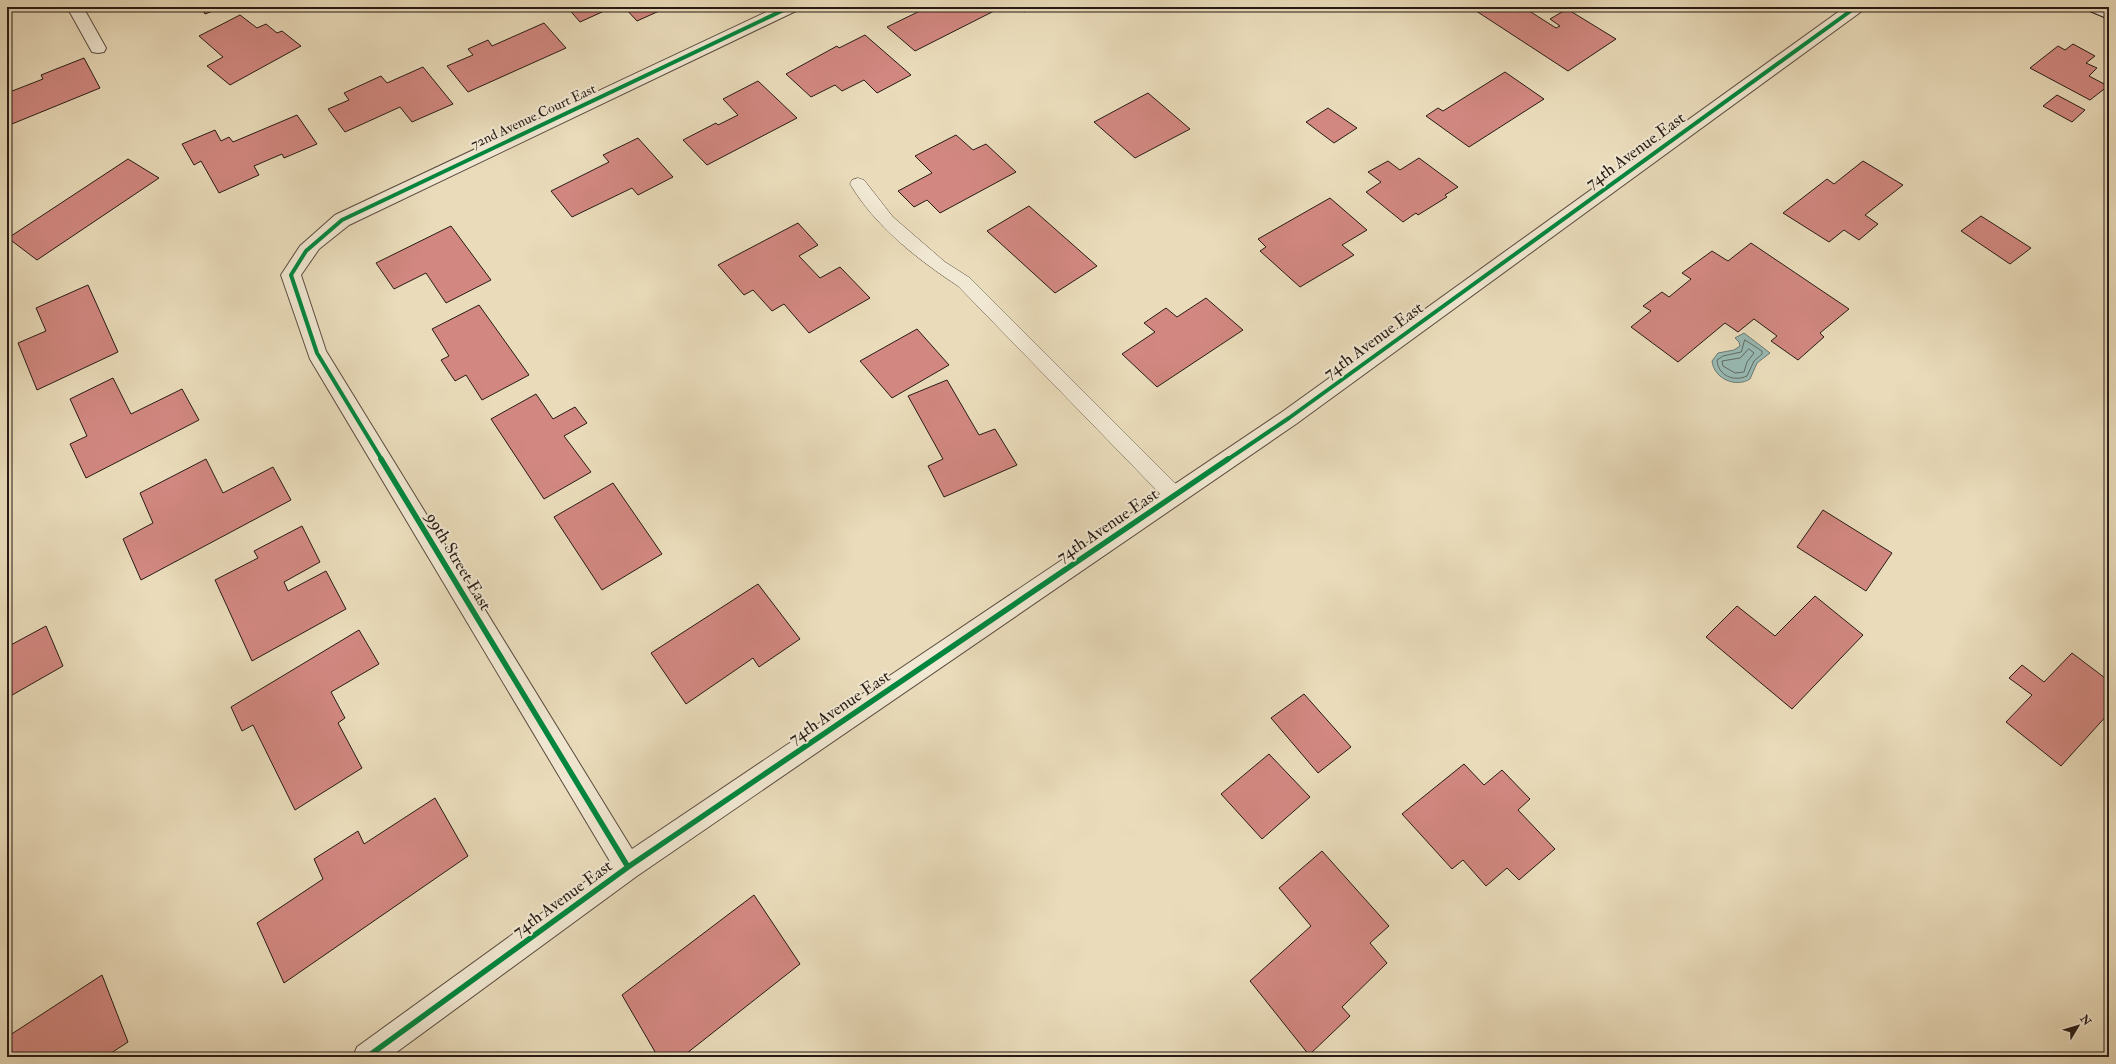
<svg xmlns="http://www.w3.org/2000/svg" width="2116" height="1064" viewBox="0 0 2116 1064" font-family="'IM FELL Double Pica',serif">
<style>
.water{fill:#98bab4;stroke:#6b7a74}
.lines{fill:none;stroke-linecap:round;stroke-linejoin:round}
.shore{stroke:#606a64;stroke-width:1}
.building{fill:#d28881;stroke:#271b14}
.lane-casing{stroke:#584b3e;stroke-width:1}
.street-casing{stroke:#584b3e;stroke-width:2}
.secondary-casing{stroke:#271b14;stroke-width:2}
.lane{fill:#f1e8d3;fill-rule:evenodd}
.street{fill:#f1e8d3;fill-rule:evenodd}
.secondary{fill:#f1e8d3;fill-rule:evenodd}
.cycleway-far1-casing{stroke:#f1e8d3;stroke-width:6}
.cycleway-casing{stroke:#f1e8d3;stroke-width:8}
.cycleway-far1{stroke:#00873e;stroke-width:4}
.cycleway{stroke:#00873e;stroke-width:5.5}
.labels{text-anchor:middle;stroke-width:4;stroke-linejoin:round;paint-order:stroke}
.far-street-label{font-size:14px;fill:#271b14;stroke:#f1e8d3}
.street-label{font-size:17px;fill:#271b14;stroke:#f1e8d3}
</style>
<rect width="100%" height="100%" fill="#eadcbb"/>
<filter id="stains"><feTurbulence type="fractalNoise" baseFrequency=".005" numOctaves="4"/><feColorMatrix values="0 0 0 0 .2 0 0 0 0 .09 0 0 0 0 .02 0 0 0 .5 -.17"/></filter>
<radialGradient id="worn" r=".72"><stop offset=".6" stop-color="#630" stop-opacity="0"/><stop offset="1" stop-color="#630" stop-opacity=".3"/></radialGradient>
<!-- water -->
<path class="water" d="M1744,333L1770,353L1757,363L1750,379C1736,388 1714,379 1712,361L1718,353L1734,350L1740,346L1739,342L1735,338Z"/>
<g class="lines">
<!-- shore -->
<path class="shore" d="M1745,340L1762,351V354L1754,361L1747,376C1734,382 1718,376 1717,360L1723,356L1741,352Z
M1749,349L1754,353L1747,362L1744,372L1735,373L1723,366L1722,361L1740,358Z"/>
</g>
<!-- building -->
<path class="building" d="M201,7H223L205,14Z
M567,7H613L580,22Z
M624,7H668L637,21Z
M928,7H993L996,10L915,51L887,27Z
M1018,7H1035L1024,12Z
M1470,7H1523L1556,28L1560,26L1550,19L1567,9L1616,39L1568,71Z
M240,15L257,28L266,24L277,33L282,31L301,46L230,85L207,66L223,57L199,36Z
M544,23L566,48L468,92L447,66L473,55L468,49L488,40L492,46Z
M865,35L911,75L877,93L864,80L842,91L835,85L811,97L786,74L837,46L839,48Z
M2073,44L2095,56L2086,63L2097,68L2089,76L2108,86L2090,100L2030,68L2058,46L2065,50Z
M84,58L100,88L7,126V93L43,79L41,75Z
M423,67L453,104L412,122L400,107L345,132L328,109L349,100L344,93L381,76L387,83Z
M1505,72L1544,99L1469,147L1426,116L1438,108L1443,111Z
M758,81L797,118L707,165L683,140L716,123L718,125L738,115L723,99Z
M1148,93L1190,129L1135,158L1094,122Z
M2057,95L2085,110L2072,122L2043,106Z
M1328,108L1357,128L1334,143L1306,122Z
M297,115L317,144L284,158L282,154L254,166L259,175L219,193L201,161L194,165L182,144L215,130L221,141L229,137L233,142Z
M956,135L973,150L986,144L1016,172L940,213L927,200L914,207L898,191L932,173L915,156Z
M638,138L673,177L638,195L632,188L572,217L551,191L609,162L603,155Z
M1419,158L1458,187L1445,195L1447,197L1418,215L1416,213L1403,222L1366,192L1381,182L1368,172L1388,161L1400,170Z
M128,159L159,178L37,260L8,238Z
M1863,161L1903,185L1865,215L1878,224L1859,240L1844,230L1829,242L1783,213L1827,179L1834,184Z
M1330,198L1367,230L1342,245L1354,255L1300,287L1260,251L1266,247L1258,239Z
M1029,206L1097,266L1055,293L987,231Z
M1981,216L2031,248L2010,264L1961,231Z
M798,223L818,245L799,256L820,278L840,267L870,298L809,333L784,304L772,311L753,290L744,295L718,265Z
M451,226L491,280L446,303L426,273L394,289L376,263Z
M1751,243L1849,309L1820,333L1824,337L1798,360L1771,341L1777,336L1754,319L1738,332L1725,323L1678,362L1631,327L1651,311L1643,306L1662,292L1669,297L1691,279L1682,273L1712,251L1728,261Z
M88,285L118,352L37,390L18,343L46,331L36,308Z
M1206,298L1243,330L1157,387L1122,354L1155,332L1144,323L1166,308L1177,317Z
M479,305L529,375L482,400L466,375L455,381L441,360L449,356L432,329Z
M917,329L949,365L892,398L860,361Z
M113,378L131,414L182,389L199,420L86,478L70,444L87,436L70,399Z
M947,380L979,435L995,429L1017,465L944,497L928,466L943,459L908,396Z
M536,394L553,419L575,407L587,423L564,436L591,472L544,499L491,419Z
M206,459L223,493L273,467L291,500L141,580L123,539L153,523L140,493Z
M613,483L662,554L602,590L554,517Z
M1823,510L1892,553L1866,591L1797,547Z
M302,526L320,562L284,582L288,591L326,571L346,609L252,661L215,580L258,558L254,551Z
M758,584L800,639L759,667L753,658L686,704L651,653Z
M1815,596L1863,635L1792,709L1706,637L1737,606L1775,636Z
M46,626L63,666L7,698V647Z
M359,630L379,664L331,692L345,718L338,723L362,768L295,810L253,725L242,731L231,707Z
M2072,653L2109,681V713L2061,766L2006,722L2032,695L2009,678L2022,665L2044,682Z
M1304,694L1351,747L1318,773L1271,718Z
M1269,754L1310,797L1262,839L1221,794Z
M1464,764L1484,785L1502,770L1530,799L1518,810L1555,849L1519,880L1507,868L1486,886L1463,860L1452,869L1402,814Z
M435,798L468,856L284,983L257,923L323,879L314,859L358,831L364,844Z
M1322,851L1389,926L1370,943L1387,963L1342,1007L1350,1016L1309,1055L1250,981L1311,926L1279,888Z
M754,895L800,964L682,1057H658L622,995Z
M102,975L128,1042L105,1057H7V1037Z"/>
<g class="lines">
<defs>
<path id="lane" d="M858,178L864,180L893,217L945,262L970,278L1182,490L1184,496L1182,502L1175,504L1168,502L958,286C918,260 875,226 850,184L852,180Z"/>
<path id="street" d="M67,7H83L106,48L104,52L98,53L92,52Z
M777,7H798L796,11L349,225L319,249L301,275L326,351L632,849L1282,412L1845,7H1864L1862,11L1296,424L637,876L390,1057H353L357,1047L611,863L310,359L281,275L300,246L335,215Z"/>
<path id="secondary" d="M2088,7H2109V19L2090,11Z"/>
</defs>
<!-- lane casing -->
<use href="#lane" class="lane-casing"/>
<!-- street casing -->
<use href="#street" class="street-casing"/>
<!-- secondary casing -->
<use href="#secondary" class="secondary-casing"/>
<!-- lane -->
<use href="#lane" class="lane"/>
<!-- street -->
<use href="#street" class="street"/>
<!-- secondary -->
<use href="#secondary" class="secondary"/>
<defs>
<path id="cycleway-far1" d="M382,460L317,353L291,275L306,251L342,220L790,7
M1227,460L1289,418L1856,7"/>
<path id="cycleway" d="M381,459L628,867
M367,1057L628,867L1228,459"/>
</defs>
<!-- cycleway-far1 casing -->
<use href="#cycleway-far1" class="cycleway-far1-casing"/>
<!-- cycleway casing -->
<use href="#cycleway" class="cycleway-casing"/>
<!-- cycleway-far1 -->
<use href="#cycleway-far1" class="cycleway-far1"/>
<!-- cycleway -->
<use href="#cycleway" class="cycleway"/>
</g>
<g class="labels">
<!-- far-street labels -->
<g class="far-street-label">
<text transform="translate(533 116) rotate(-25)" y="5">72nd Avenue Court East</text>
</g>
<!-- street labels -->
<g class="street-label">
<text transform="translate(1635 150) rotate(-36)" y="6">74th Avenue East</text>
<text transform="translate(1373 340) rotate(-36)" y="6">74th Avenue East</text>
<text transform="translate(1107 525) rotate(-34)" y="6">74th Avenue East</text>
<text transform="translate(459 561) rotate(59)" y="6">99th Street East</text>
<text transform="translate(839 707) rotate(-34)" y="6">74th Avenue East</text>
<text transform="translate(562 898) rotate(-36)" y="6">74th Avenue East</text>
</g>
</g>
<!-- margin -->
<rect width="2116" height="1064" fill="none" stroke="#eadcbb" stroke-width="24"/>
<rect x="8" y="8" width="2100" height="1048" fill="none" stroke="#271b14" stroke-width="2"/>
<rect x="12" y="12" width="2092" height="1040" fill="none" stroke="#271b14"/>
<!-- north arrow -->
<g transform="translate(2078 1026) rotate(52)" stroke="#f1e8d3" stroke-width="3" paint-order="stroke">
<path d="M0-3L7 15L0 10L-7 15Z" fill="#271b14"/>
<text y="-6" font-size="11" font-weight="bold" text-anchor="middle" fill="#271b14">N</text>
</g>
<rect width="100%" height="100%" filter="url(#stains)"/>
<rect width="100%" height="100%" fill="url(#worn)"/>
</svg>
